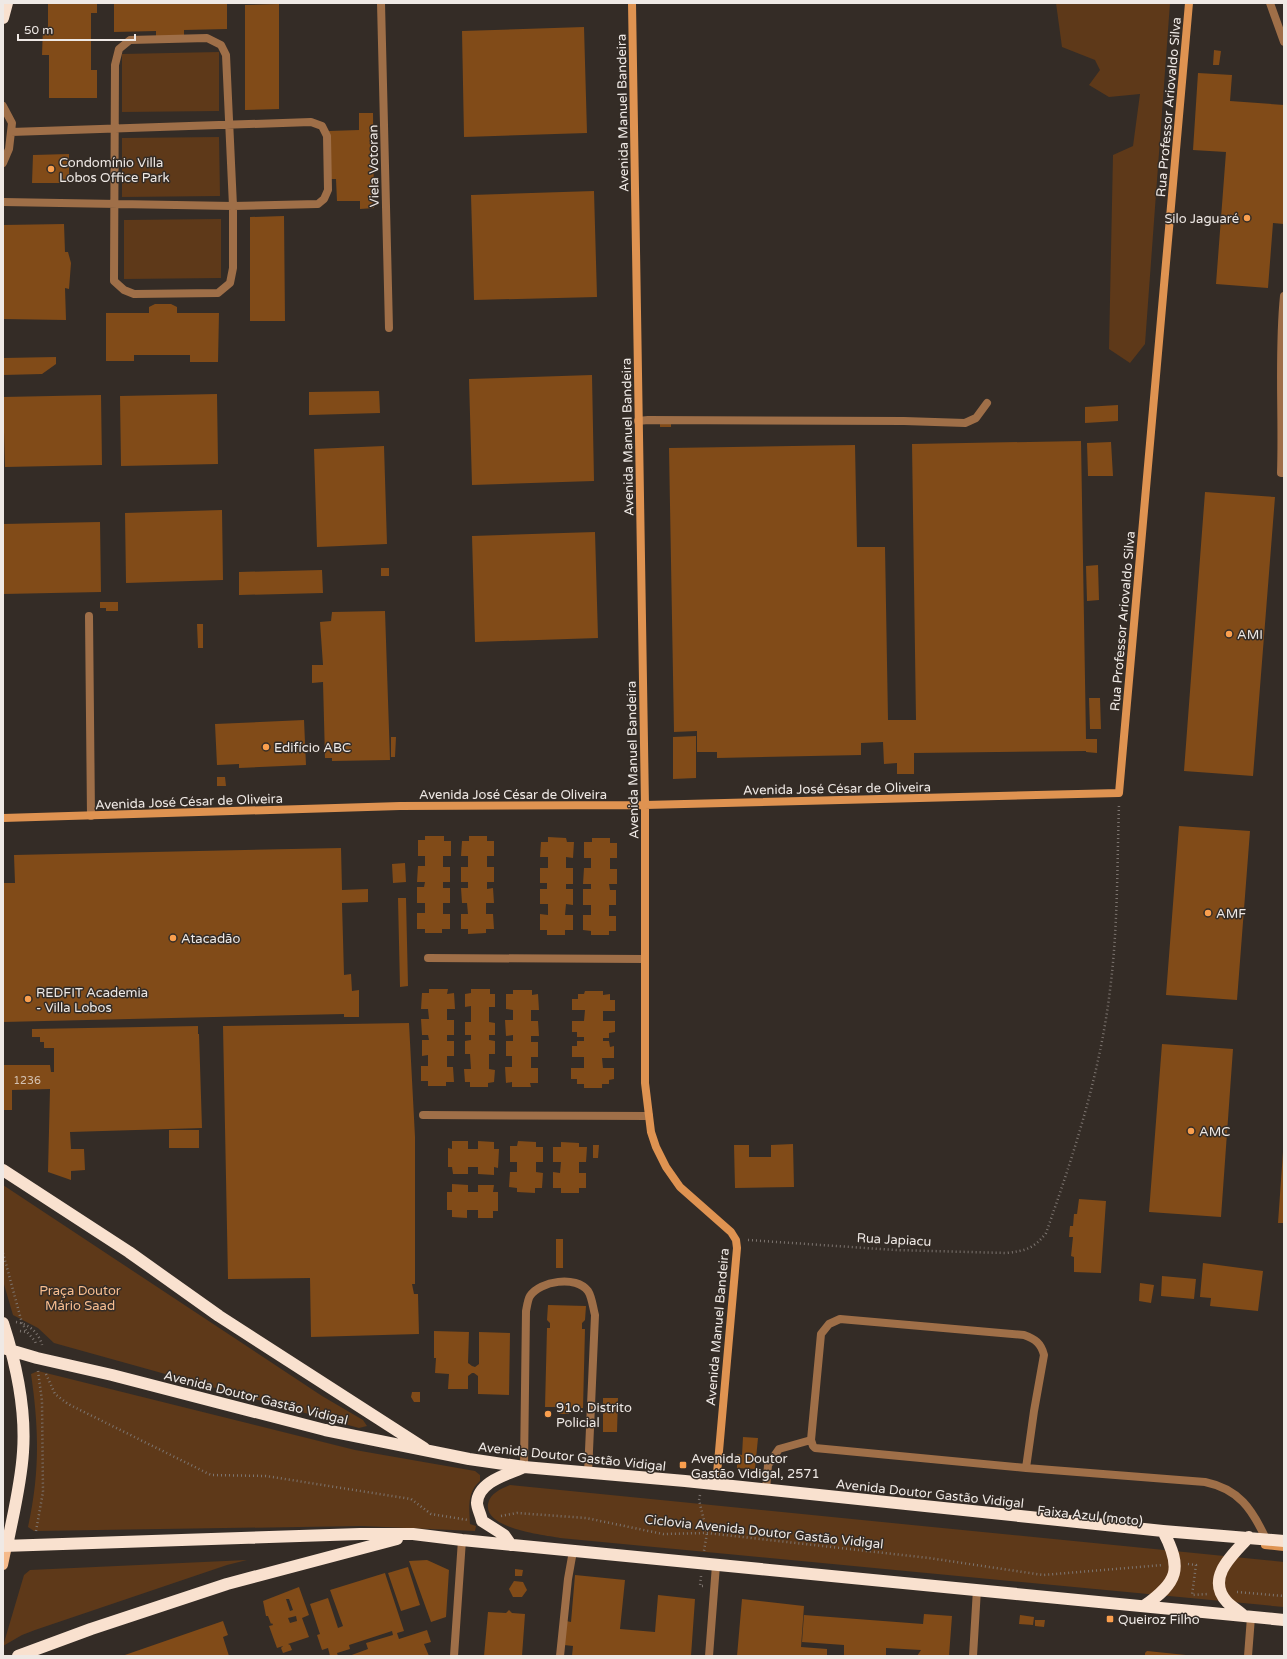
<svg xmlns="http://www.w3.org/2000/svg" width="1287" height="1659" viewBox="0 0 1287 1659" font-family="'Varela Round',sans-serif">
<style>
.green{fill:#5e3919}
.building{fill:#814b18;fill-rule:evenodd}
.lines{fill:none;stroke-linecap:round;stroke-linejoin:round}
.path{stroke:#7d7570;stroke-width:2.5;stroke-dasharray:1 3;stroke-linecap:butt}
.lane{stroke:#9f6f48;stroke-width:8}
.street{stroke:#9f6f48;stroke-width:8}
.secondary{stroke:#df9351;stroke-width:8}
.primary{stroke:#f5ba8b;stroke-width:10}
.highway{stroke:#f9e1cf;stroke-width:12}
.poi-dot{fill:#fa9f4e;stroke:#342c26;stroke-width:1.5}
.labels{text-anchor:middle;stroke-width:3;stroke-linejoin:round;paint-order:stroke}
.number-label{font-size:11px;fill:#d4c2b2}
.street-label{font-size:13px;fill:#efe9e5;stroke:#342c26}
.poi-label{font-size:13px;fill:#efe9e5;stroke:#342c26;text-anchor:start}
.park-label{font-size:13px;fill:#f9be90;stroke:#342c26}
</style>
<rect width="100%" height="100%" fill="#342c26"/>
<!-- green -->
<path class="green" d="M1056,3H1170L1145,344L1130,363L1109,349L1113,155L1133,146L1140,94L1109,97L1089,85L1100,70L1095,60L1062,47Z
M219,52V111L122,112V54Z
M219,137L220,196L122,197V138Z
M221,219V278L124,279V220Z
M3,1185L322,1396L363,1420L367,1426L359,1428L54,1343L38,1328L13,1315L3,1281Z
M38,1371L355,1450L475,1471L480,1475V1481C467,1492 469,1508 470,1524L476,1526L475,1531L362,1526L34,1531L28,1527C40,1472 39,1429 31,1374Z
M510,1485L1284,1562V1607L560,1538C544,1535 484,1529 488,1504C490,1493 501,1489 510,1485Z
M247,1560L227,1565L35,1630L22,1635L3,1646L24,1575L30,1570Z"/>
<!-- building -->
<path class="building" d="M48,3H97V13H91V70H97V98H49V55H42L43,27H48Z
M114,3H227V29L184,30V36L156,37V31L114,32Z
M279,4V109L245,110V5Z
M584,27L587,133L464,137L462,31Z
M1214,50L1221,51L1219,65H1213Z
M1198,73L1232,75L1230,101L1284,105V224L1273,223L1268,288L1216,284L1226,152L1193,150Z
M359,113H373L374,208L360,209V201H337L336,179H330L329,131L359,130Z
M69,154V183H32L33,155Z
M594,191L597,297L474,300L471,195Z
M284,216L285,321H250V217Z
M64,224L65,252H68L71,263L69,289L65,288L66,320L3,319V225Z
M155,304H171L177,307V313H219L218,362H190V355H134V361H106V313H149V307Z
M56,357V364L42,374L3,375V358Z
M592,375L594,481L472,485L469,379Z
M379,391L380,413L309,415V392Z
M217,394L218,464L121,466L120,396Z
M101,395L102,465L5,467L3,397Z
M1118,405V421L1085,423V407Z
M660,422H671V427H660Z
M1081,441L1086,739H1097V753L1086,752V751L914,753V774H897V763L884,764L883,742L861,743V755L717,758V752H697V731L674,732L669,448L855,445L857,547H885L888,720H916L912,444Z
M1111,442L1113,476H1088L1087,443Z
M384,446L387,544L317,547L314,449Z
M1205,492L1275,497L1253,776L1184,771Z
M222,510L223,580L126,583L125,513Z
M100,522L101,592L3,594V524Z
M595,532L598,638L475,642L472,536Z
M1098,565L1099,600L1087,601L1086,566Z
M381,568H389V576H381Z
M322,570L323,593L239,595V572Z
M100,602H118V611H106V608H100Z
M385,611L390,760L332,761V758H325L323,682L312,683V665H323L320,622L331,621L332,612Z
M197,624H203V648H198Z
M1089,698H1100L1101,729H1090Z
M304,720L306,765L239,768V764L217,765L215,724Z
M696,736V778L673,779V737Z
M391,737H396L395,757H391Z
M217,777H225L226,786H217Z
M1179,826L1250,831L1237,1000L1166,995Z
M425,836H444V841H451V856H443V867H450V882H443V888H450V903H443V914H450V929H442V933H425V929H417V913H425V903H417V887H424L425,882H417L418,866H425V856H418V840H425Z
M469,836H487V841H494V856H487V867H494V882H487V889L493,888L494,903H486V914H493L494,929H486V933L468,934V929H461V914H468L467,903H462L461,888H468V882H461V867H468V856H461L462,841H469Z
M548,837L566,838L567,842H574L573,858L566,857V868H573V884H566V889H573V905L566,904L565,915H573V930H565V935H547V930H540V914L548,915V904H540V889H547V883H540V868H548V857H540L541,842H548Z
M592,838H610V843H617V858H610V869H617V884H609L610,890H616V905H609V916H616V931H609V935H591V931L583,930V915H591V905H583V889H591V884H583L584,868H591V858H584V842H592Z
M341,848L342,890L368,889V902L342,903L344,975L351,974L352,991L359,990V1017H344V1014L3,1022V883H15L14,855Z
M405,863L406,882L393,883L392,864Z
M398,898H406L408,986L400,987Z
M429,989H448L447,994L454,993L455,1009H447V1020H454V1035H447V1041H454V1056H447V1067H453L454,1082H446V1086H428V1081H421V1066H428V1055L422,1056V1040H429L428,1035H422L421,1019H429L428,1009H421L422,993H429Z
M471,989H490V994H495V1007H489V1022L495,1023V1035H489V1040L495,1041V1054H489V1069L495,1070L494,1082L488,1083V1087H470V1082H465L464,1069H471L470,1054H465V1041L471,1040V1035H465V1022H471V1006L465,1007V994L471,993Z
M513,990H532V995L538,994L539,1010H531V1021H538L539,1036H531V1042H538V1057H531V1068H538V1083H530L531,1087H512V1082L506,1083L505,1067H512V1056H506V1041H513V1035L506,1036L505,1020H513V1010L506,1009V994H513Z
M585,991H603V995L610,994V1000H615V1011H603V1021H615V1032L609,1033V1038H603V1041H609L610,1047L614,1046V1058H602L603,1068H614V1079L609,1080V1084H602V1088H584V1084H577V1079H571V1068H584V1057H572V1046H577V1041H584V1037H577V1032H572V1021H584L585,1010H572V999H578V994H584Z
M409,1023L415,1137V1284H412L414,1294H418L419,1334L311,1337L310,1278L228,1279L223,1026Z
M198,1026V1034H199L202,1128L70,1132L71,1149H84L85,1170L71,1171V1180L48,1172L50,1089L12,1090V1110H3V1065H50L51,1072H54V1048H44V1042H40V1037H32V1029Z
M1162,1044L1233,1049L1221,1217L1149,1212Z
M169,1130H199V1148H169Z
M452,1141H468V1149H478V1141L494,1142V1149H499L498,1168L494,1167V1175L478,1174V1167H468V1174H453L452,1167H448V1148L452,1149Z
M518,1141L536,1142V1147H543V1162H536V1172L543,1173L542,1188H535V1193L517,1192V1188L509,1187L510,1172H517V1162H510V1146H517Z
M561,1142L579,1143V1147H587L586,1162H579V1173H586V1188H579V1193H561V1188H553V1172L560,1173L561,1162H553V1147H561Z
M793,1144L794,1187L735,1188L734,1145H749V1157H771V1145Z
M593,1145H599L598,1158H593Z
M1283,1152H1284V1223H1278Z
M452,1184L468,1185V1192H478V1185H494L493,1192H498V1211H493V1218H478V1210H467V1218L452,1217V1210H447V1192H452Z
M1079,1199L1106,1201L1101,1273L1074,1272V1257L1071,1256L1073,1237H1069L1070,1226H1073L1074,1214H1077Z
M556,1239H563V1268H556Z
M1203,1263L1263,1271L1258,1311L1210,1306L1211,1298L1200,1297Z
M1162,1276L1196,1279L1194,1299L1161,1296Z
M1140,1283L1154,1285L1151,1303L1139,1301Z
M548,1305L586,1306L585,1320L582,1323V1329H585L583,1408H569V1414H559V1407H545L547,1328H550V1323L547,1320Z
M434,1331L469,1332L468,1363L472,1366L475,1367L479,1364V1332L510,1333L509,1395L478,1394V1376L474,1373H472L468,1376V1389H448L449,1374L435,1373L436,1358H434Z
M412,1392H420V1402H414L411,1397Z
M603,1398H618L617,1432H603Z
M743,1437L758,1438L755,1469L737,1468V1454L742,1455Z
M427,1560L449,1570L446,1617L431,1622L409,1561Z
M408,1567L420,1605L401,1611L388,1573Z
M515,1569L523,1570L522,1576H515Z
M385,1573L404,1631L397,1633L399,1639L427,1630L431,1642L424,1644L429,1656H349L368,1649L366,1643L393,1635L392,1631L349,1645L350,1649L337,1653L338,1656H330L328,1648L322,1650L317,1635L320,1634L310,1604L328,1598L338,1628L343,1626L330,1590Z
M575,1575L625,1580L620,1629L655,1632L658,1595L695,1599L691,1656H572L573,1646L564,1645L566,1621L571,1622Z
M514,1581L523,1582L527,1590L522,1597H513L509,1589Z
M299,1587L309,1615L302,1618L309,1637L288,1644L290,1645L292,1650L283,1653L281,1648L283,1646L277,1648L269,1626L273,1625L272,1623L271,1624L268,1616H266L263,1601ZM286,1599H289L293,1610L290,1611ZM296,1616L297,1621L290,1623L288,1618Z
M742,1599L804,1606L801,1647L827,1649V1656H737Z
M509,1610L512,1613L525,1614L522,1656H484L488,1612L506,1613Z
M924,1614L952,1616L949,1656H917L921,1650L886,1648V1656H844V1645L802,1642L804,1615L923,1624Z
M1020,1615L1034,1617L1033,1625L1019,1624Z
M1035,1620H1045L1044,1627L1035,1626Z
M223,1621L228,1635L223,1637L229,1656H122Z
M1147,1651L1186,1655V1656H1145V1653Z"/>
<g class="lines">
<!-- path -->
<path class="path" d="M748,1240L895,1250L1006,1253C1024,1251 1034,1249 1046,1233C1074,1154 1100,1074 1110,990C1118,928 1117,866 1119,804
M3,1253L22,1323L27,1332
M16,1322C29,1324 39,1333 42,1345
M20,1331L27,1332L35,1341L36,1344
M46,1374L55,1394L68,1404L211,1475L266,1476L411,1499L431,1514L468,1520
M700,1495L699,1500L707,1533L704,1551
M501,1516L517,1513L586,1518L663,1534L707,1533L929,1558L1043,1575L1163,1565
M36,1531L43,1492L42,1401L38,1371
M1188,1564L1196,1565L1192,1595L1208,1594
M701,1576L700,1586H704
M1237,1592L1284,1596"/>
<!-- lane -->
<path class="lane" d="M381,3L389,328
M1270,3L1284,42
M207,38L221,45L226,55L233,206V268L230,283L218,293L134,294L124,290L114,281L115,65L119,49L130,40Z
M3,106L12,123L9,149L3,163
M3,202L233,206L318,204L324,199L328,190L327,136L322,126L311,122L11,132
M638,421L648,420L904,421L965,423L976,418L987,403
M1281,473C1283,414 1278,355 1284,296
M89,616L91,816
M811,1440L813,1446L815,1448L1026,1468L1205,1482C1239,1489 1252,1509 1266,1539
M524,1467L526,1311C527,1306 528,1299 530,1296C540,1281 576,1275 588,1291C592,1297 593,1308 595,1315L588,1473
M766,1490L768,1465L779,1449L811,1440L821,1334L829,1324L840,1319L1024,1335C1035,1339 1041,1343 1044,1355L1034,1411L1026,1468
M560,1656L568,1579L573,1551"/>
<!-- street -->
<path class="street" d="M428,958L645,959
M423,1115L649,1116
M454,1656L462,1540
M709,1656L716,1565
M973,1656L977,1589
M1248,1656L1251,1617"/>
<!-- secondary -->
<path class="secondary" d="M632,3L645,805V1083L651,1132L656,1147L666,1167L680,1187L731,1232L736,1240L737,1248L716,1485
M3,818L400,806L645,805L1119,793L1189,3
M1265,1545L1284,1547"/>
<!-- primary -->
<path class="primary" d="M3,1565L7,1546"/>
<!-- highway -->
<path class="highway" d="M3,18L7,3
M3,1170L129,1252L219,1316L424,1448
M3,1323C16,1363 26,1410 23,1452C21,1484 13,1515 7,1546
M3,1348L37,1358L112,1375L325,1430L469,1459L524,1467L685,1481L1163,1531L1284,1541
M511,1545L504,1535L482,1521C481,1515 477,1508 477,1503C478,1481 509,1474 524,1467
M3,1546L360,1534H413L462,1540L1284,1620
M1144,1606C1178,1582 1183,1569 1163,1531
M1244,1616C1239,1611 1232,1607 1227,1602C1205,1578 1233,1554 1249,1537
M18,1656L91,1629L227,1584L397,1539"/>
</g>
<!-- markers -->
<g class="poi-dot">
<circle cx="51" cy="169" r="4"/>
<circle cx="1247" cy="218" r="4"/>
<circle cx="1229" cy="634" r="4"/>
<circle cx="266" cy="747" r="4"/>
<circle cx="1208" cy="913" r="4"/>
<circle cx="173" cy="938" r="4"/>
<circle cx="28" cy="999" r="4"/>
<circle cx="1191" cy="1131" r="4"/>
<circle cx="548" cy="1414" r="4"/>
<rect x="679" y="1461" width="8" height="8" rx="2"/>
<rect x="1106" y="1615" width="8" height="8" rx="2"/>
</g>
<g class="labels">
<!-- number labels -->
<g class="number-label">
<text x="27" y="1084">1236</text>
</g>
<!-- street labels -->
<g class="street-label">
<text transform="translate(1168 107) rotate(-85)" y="5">Rua Professor Ariovaldo Silva</text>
<text transform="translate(622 113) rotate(-91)" y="5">Avenida Manuel Bandeira</text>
<text transform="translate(373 166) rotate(-91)" y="5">Viela Votoran</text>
<text transform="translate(627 437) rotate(-91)" y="5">Avenida Manuel Bandeira</text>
<text transform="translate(1122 621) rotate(-85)" y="5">Rua Professor Ariovaldo Silva</text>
<text transform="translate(632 760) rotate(-91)" y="5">Avenida Manuel Bandeira</text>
<text transform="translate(837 788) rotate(-1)" y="5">Avenida José César de Oliveira</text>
<text x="513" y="799">Avenida José César de Oliveira</text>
<text transform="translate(189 801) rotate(-2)" y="5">Avenida José César de Oliveira</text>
<text transform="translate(894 1239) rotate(3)" y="5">Rua Japiacu</text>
<text transform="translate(717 1327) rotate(-85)" y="5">Avenida Manuel Bandeira</text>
<text transform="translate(256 1397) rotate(14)" y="5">Avenida Doutor Gastão Vidigal</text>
<text transform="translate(572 1456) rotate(6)" y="5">Avenida Doutor Gastão Vidigal</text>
<text transform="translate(930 1493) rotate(6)" y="5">Avenida Doutor Gastão Vidigal</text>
<text transform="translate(1090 1515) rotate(6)" y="5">Faixa Azul (moto)</text>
<text transform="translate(764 1531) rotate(6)" y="5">Ciclovia Avenida Doutor Gastão Vidigal</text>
</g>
<!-- poi labels -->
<g class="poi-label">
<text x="59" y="167">Condomínio Villa<tspan x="59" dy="15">Lobos Office Park</tspan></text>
<text x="1239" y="223" text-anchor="end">Silo Jaguaré</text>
<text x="1237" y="639">AMI</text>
<text x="274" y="752">Edifício ABC</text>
<text x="1216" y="918">AMF</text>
<text x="181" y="943">Atacadão</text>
<text x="36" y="997">REDFIT Academia<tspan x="36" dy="15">- Villa Lobos</tspan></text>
<text x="1199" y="1136">AMC</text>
<text x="556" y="1412">91o. Distrito<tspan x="556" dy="15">Policial</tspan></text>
<text x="691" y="1463">Avenida Doutor<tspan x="691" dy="15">Gastão Vidigal, 2571</tspan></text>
<text x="1118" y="1624">Queiroz Filho</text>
</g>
<!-- park labels -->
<g class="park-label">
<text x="80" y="1295">Praça Doutor<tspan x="80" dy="15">Mário Saad</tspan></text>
</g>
</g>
<!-- border -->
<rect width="1287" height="1659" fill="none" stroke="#efe9e5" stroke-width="8"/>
<!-- scale -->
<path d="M18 34v6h117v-6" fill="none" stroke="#efe9e5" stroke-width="2"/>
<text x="24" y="34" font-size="12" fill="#efe9e5" stroke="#342c26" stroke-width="3" paint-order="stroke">50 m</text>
</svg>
